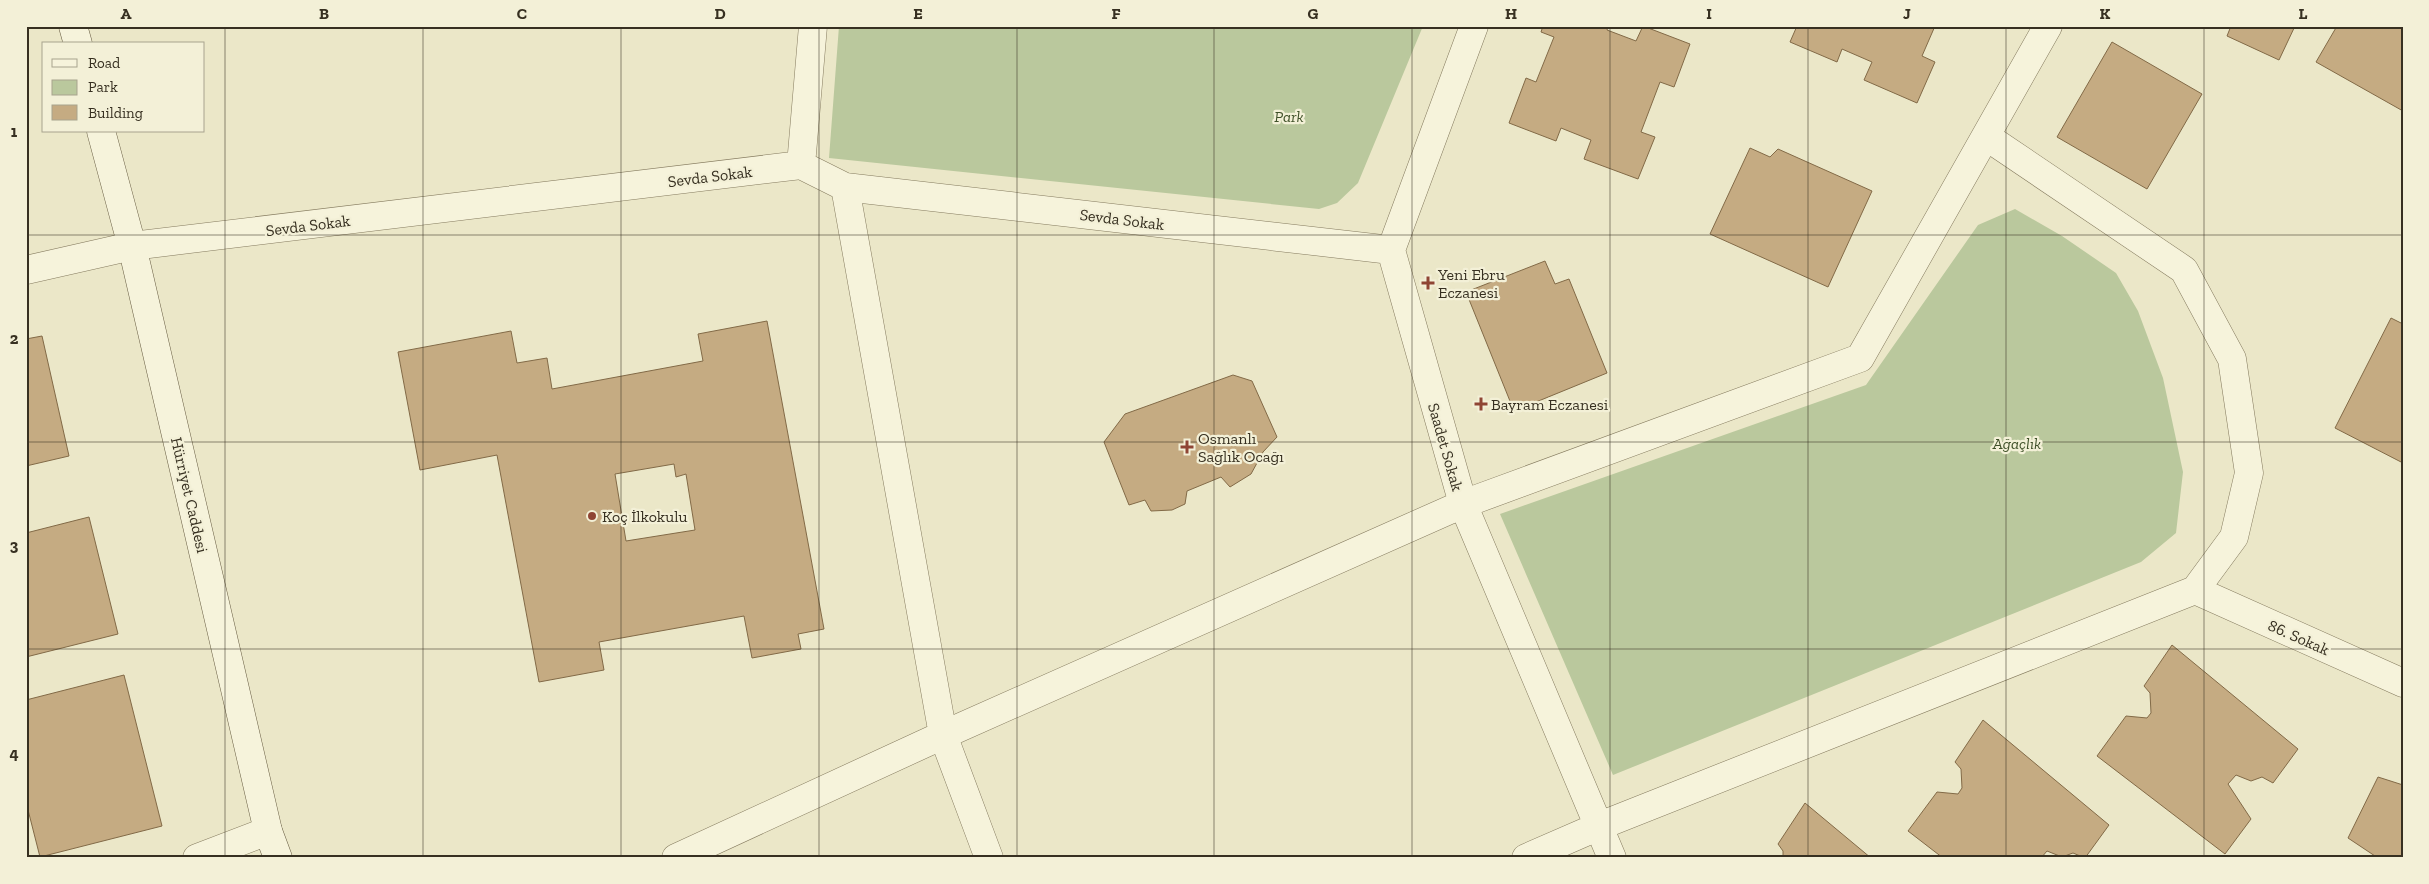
<svg xmlns="http://www.w3.org/2000/svg" width="2429" height="884" viewBox="0 0 2429 884" font-family="'Zilla Slab',serif">
<style>
.green{fill:#bac89d}
.building{fill:#c5ab82;stroke:#826a47;fill-rule:evenodd}
.lines{fill:none;stroke-linecap:round;stroke-linejoin:round}
.street-casing{stroke:#857b5f;stroke-width:29}
.secondary-casing{stroke:#675c42;stroke-width:29}
.street{stroke:#f6f3db;stroke-width:28}
.secondary{stroke:#f6f3db;stroke-width:28}
.grid{fill:none;stroke:#373021;stroke-width:1;stroke-opacity:0.55}
.poi-dot{fill:#8f4534;stroke:#f3f0d7;stroke-width:2}
.labels{text-anchor:middle;stroke-width:4.5;stroke-linejoin:round;paint-order:stroke}
.park-label{font-size:16px;font-style:italic;fill:#405129;stroke:#f3f0d7}
.street-label{font-size:16px;fill:#373021;stroke:#f3f0d7}
.poi-label{font-size:16px;fill:#373021;stroke:#f3f0d7;text-anchor:start}
.neatline{fill:none;stroke:#373021;stroke-width:2}
.grid-label{font-size:16px;text-anchor:middle;font-weight:bold;fill:#373021}
</style>
<rect width="100%" height="100%" fill="#ebe7c8"/>
<!-- green -->
<path class="green" d="M839,26H1423L1358,183L1337,203L1319,209L829,158Z
M2015,209L2062,236L2116,273L2138,311L2163,378L2183,472L2176,533L2141,562L1613,775L1500,514L1866,385L1978,225Z"/>
<!-- building -->
<path class="building" d="M1543,26H1608L1607,30L1636,41L1643,26L1690,44L1674,87L1660,82L1641,132L1655,137L1638,179L1584,159L1591,140L1561,128L1556,141L1509,123L1526,78L1536,82L1554,37L1541,32Z
M1797,26H1935L1922,56L1935,62L1917,103L1864,80L1872,62L1842,49L1837,62L1790,42Z
M2231,26H2295L2279,60L2227,36Z
M2337,26H2403V111L2316,62Z
M2112,42L2202,94L2147,189L2057,137Z
M1750,148L1770,157L1778,149L1872,191L1828,287L1710,234Z
M1545,261L1555,284L1569,279L1607,373L1514,411L1466,292Z
M2391,318L2403,324V463L2335,428Z
M767,321L824,629L798,634L801,649L752,658L744,616L599,642L604,670L539,682L497,455L420,470L398,352L511,331L517,363L547,358L552,389L703,361L698,334ZM674,464L676,477L686,474L695,530L626,541L615,474Z
M42,336L69,456L26,466V339Z
M1233,375L1252,381L1277,437L1263,452L1251,474L1230,487L1221,477L1187,491L1185,504L1172,510L1151,511L1145,500L1129,505L1104,442L1125,414Z
M89,517L118,634L26,657V533Z
M2172,645L2298,749L2273,783L2262,777L2251,781L2236,775L2228,784L2251,819L2225,854L2097,756L2126,716L2147,718L2151,713L2150,693L2144,686Z
M124,675L162,826L40,857L26,802V700Z
M1983,720L2109,825L2085,858L2073,853L2062,857L2047,851L2041,858H1943L1908,831L1937,792L1958,794L1962,788L1961,769L1955,762Z
M2378,777L2403,785V858H2378L2348,838Z
M1805,803L1871,858H1783V851L1778,844Z"/>
<g class="lines">
<defs>
<path id="street" d="M1474,26L1391,250L1463,504L1612,858
M801,165L813,26
M845,187L943,735L989,858
M26,270L132,246L801,165L845,187L1391,250
M2195,590L2403,683
M197,858L268,831
M676,858L943,735L1463,504L1860,358L2048,26
M1526,858L1597,827L2195,590L2234,537L2249,473L2232,359L2184,270L1987,137"/>
<path id="secondary" d="M73,26L78,44
M101,131L132,246L268,831L278,858"/>
</defs>
<!-- street casing -->
<use href="#street" class="street-casing"/>
<!-- secondary casing -->
<use href="#secondary" class="secondary-casing"/>
<!-- street -->
<use href="#street" class="street"/>
<!-- secondary -->
<use href="#secondary" class="secondary"/>
</g>
<!-- grid -->
<path class="grid" d="M225,26V858M423,26V858M621,26V858M819,26V858M1017,26V858M1214,26V858M1412,26V858M1610,26V858M1808,26V858M2006,26V858M2204,26V858M26,235H2403M26,442H2403M26,649H2403"/>
<!-- markers -->
<g class="poi-dot">
<path d="M1425.5 275.5h5v5h5v5h-5v5h-5v-5h-5v-5h5z"/>
<path d="M1478.5 396.5h5v5h5v5h-5v5h-5v-5h-5v-5h5z"/>
<path d="M1184.5 439.5h5v5h5v5h-5v5h-5v-5h-5v-5h5z"/>
<circle cx="592" cy="516" r="5"/>
</g>
<g class="labels">
<!-- park labels -->
<g class="park-label">
<text x="1289" y="122">Park</text>
<text x="2017" y="449">Ağaçlık</text>
</g>
<!-- street labels -->
<g class="street-label">
<text transform="translate(710 176) rotate(-7)" y="6">Sevda Sokak</text>
<text transform="translate(1122 219) rotate(7)" y="6">Sevda Sokak</text>
<text transform="translate(308 225) rotate(-7)" y="6">Sevda Sokak</text>
<text transform="translate(1446 447) rotate(74)" y="6">Saadet Sokak</text>
<text transform="translate(190 495) rotate(77)" y="6">Hürriyet Caddesi</text>
<text transform="translate(2299 637) rotate(24)" y="6">86. Sokak</text>
</g>
<!-- poi labels -->
<g class="poi-label">
<text x="1438" y="280">Yeni Ebru<tspan x="1438" dy="18">Eczanesi</tspan></text>
<text x="1491" y="410">Bayram Eczanesi</text>
<text x="1198" y="444">Osmanlı<tspan x="1198" dy="18">Sağlık Ocağı</tspan></text>
<text x="602" y="522">Koç İlkokulu</text>
</g>
</g>
<!-- border -->
<rect width="2429" height="884" fill="none" stroke="#f3f0d7" stroke-width="55"/>
<!-- legend -->
<rect x="42" y="42" width="162" height="90" fill="#f3f0d7" stroke="#a8a38e"/>
<rect x="52" y="59" width="25" height="8" fill="#f6f3db" stroke="#a8a38e"/>
<text x="88" y="68" font-size="15" fill="#373021">Road</text>
<rect x="52" y="80" width="25" height="15" fill="#bac89d" stroke="#a8a38e"/>
<text x="88" y="92" font-size="15" fill="#373021">Park</text>
<rect x="52" y="105" width="25" height="15" fill="#c5ab82" stroke="#a8a38e"/>
<text x="88" y="118" font-size="15" fill="#373021">Building</text>
<rect x="28" y="28" width="2374" height="828" class="neatline"/>
<g class="grid-label">
<text x="126" y="19">A</text>
<text x="324" y="19">B</text>
<text x="522" y="19">C</text>
<text x="720" y="19">D</text>
<text x="918" y="19">E</text>
<text x="1116" y="19">F</text>
<text x="1313" y="19">G</text>
<text x="1511" y="19">H</text>
<text x="1709" y="19">I</text>
<text x="1907" y="19">J</text>
<text x="2105" y="19">K</text>
<text x="2303" y="19">L</text>
<text x="14" y="137">1</text>
<text x="14" y="344">2</text>
<text x="14" y="551">3</text>
<text x="14" y="759">4</text>
</g>
</svg>
